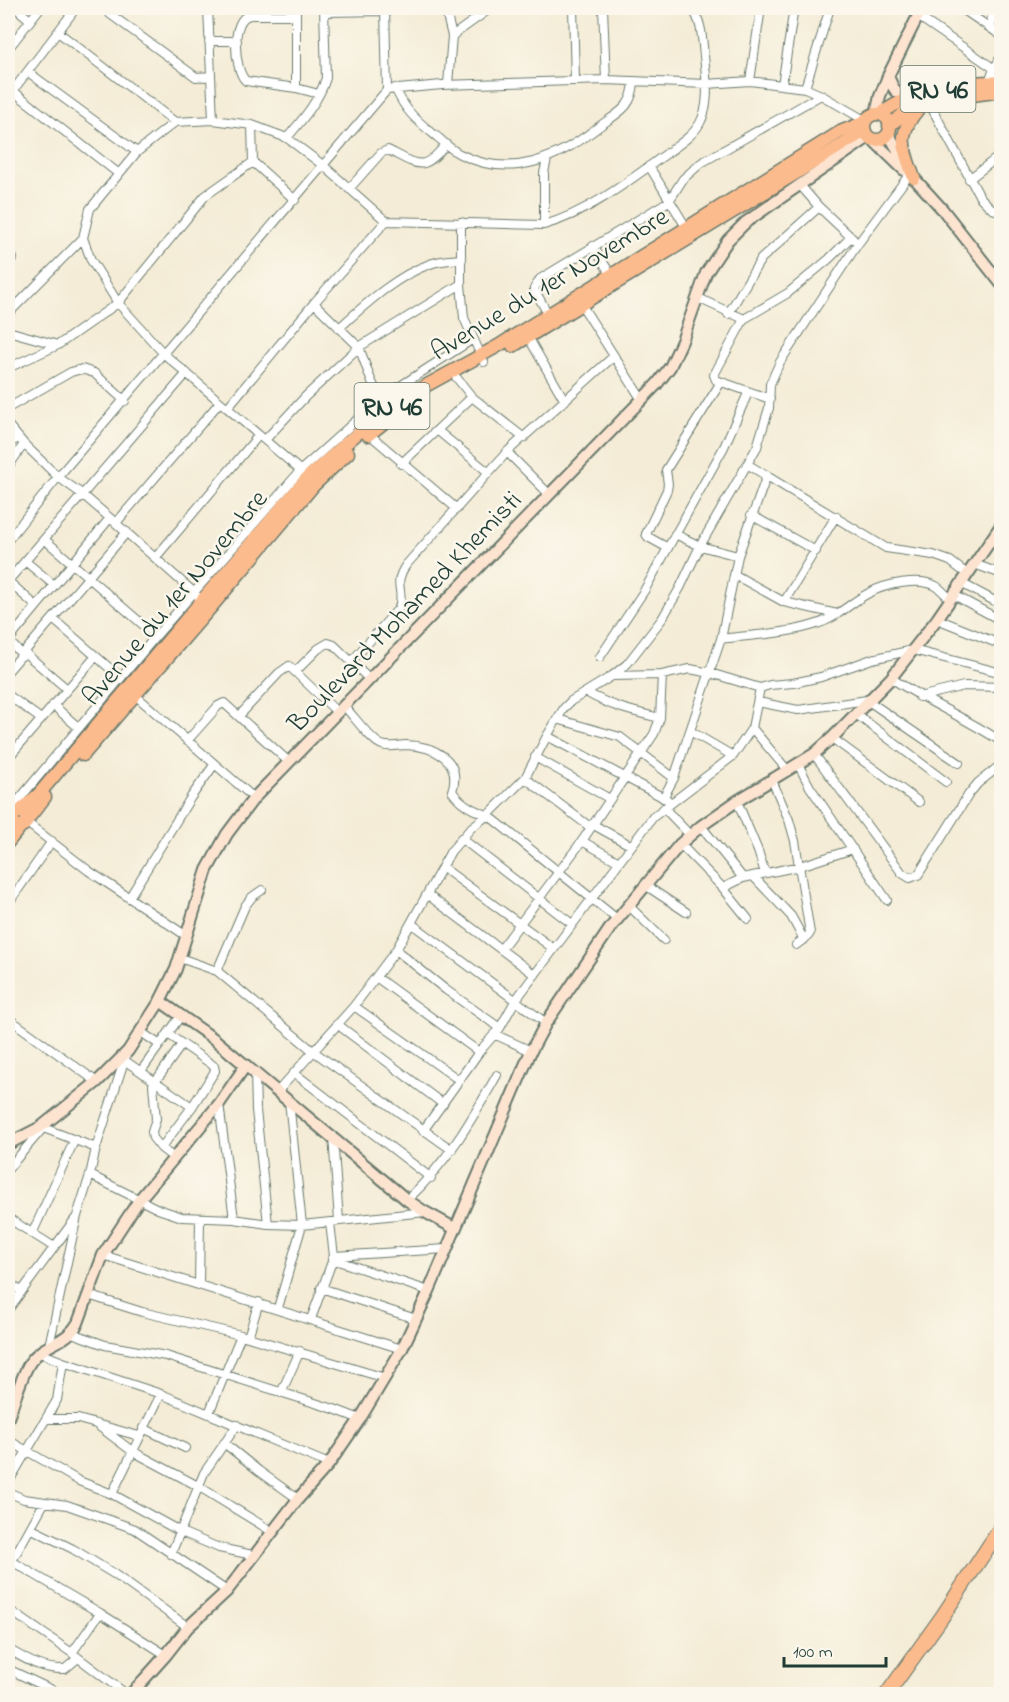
<svg xmlns="http://www.w3.org/2000/svg" width="1009" height="1702" viewBox="0 0 1009 1702" font-family="'Indie Flower',sans-serif">
<style>
.lines{fill:none;stroke-linecap:round;stroke-linejoin:round}
.street-casing{stroke:#6a7a6d;stroke-width:10}
.secondary-casing{stroke:#6a7a6d;stroke-width:14}
.primary-casing{stroke:#6a7a6d;stroke-width:15}
.highway-casing{stroke:#6a7a6d;stroke-width:16}
.street{stroke:#fff;stroke-width:8}
.secondary{stroke:#fde4d1;stroke-width:10}
.primary{stroke:#fbbb8d;stroke-width:12}
.highway{stroke:#fbbb8d;stroke-width:14}
.labels{text-anchor:middle;stroke-width:5;stroke-linejoin:round;paint-order:stroke}
.shield{fill:#fbf7ec;stroke:#61756b;stroke-width:1.5}
.shield-label{font-size:26px;font-weight:bold;fill:#1f3d34}
.street-label{font-size:27px;fill:#1f3d34;stroke:#fbf7ec}
</style>
<rect width="100%" height="100%" fill="#fbf7ec"/>
<filter id="ink" filterUnits="userSpaceOnUse"><feTurbulence type="fractalNoise" baseFrequency=".0167" numOctaves="2"/><feDisplacementMap in="SourceGraphic" scale="12" xChannelSelector="R" yChannelSelector="G"/><feConvolveMatrix kernelMatrix="1 2 1 2 8 2 1 2 1" color-interpolation-filters="sRGB"/></filter>
<filter id="wash" filterUnits="userSpaceOnUse"><feTurbulence type="fractalNoise" baseFrequency=".008" numOctaves="4" result="noise"/><feDisplacementMap in="SourceGraphic" scale="24" xChannelSelector="R" yChannelSelector="G"/><feGaussianBlur stdDeviation="1.35" result="paint"/><feColorMatrix in="noise" values="0 0 0 0 0 0 0 0 0 0 0 0 0 0 0 0 0 1.4 0 .05"/><feComposite in="paint" operator="in"/></filter>
<g filter="url(#wash)">
<rect width="100%" height="100%" fill="#f4ecd6"/>
</g>
<g filter="url(#ink)">
<g class="lines">
<defs>
<path id="street" d="M16,8L30,20
M106,8L110,14L196,77L211,76
M208,8L213,120
M385,8L387,90
M445,8L452,36
M573,8L575,81
M603,8L606,80
M961,8L1002,36
M325,12L386,11
M296,15H250C230,18 234,71 246,81L296,88V8
M919,17L1002,74
M991,28L993,8
M58,32L175,122
M209,41H237
M8,49L40,8
M28,72L137,152
M750,81L761,8
M988,82L1002,54
M448,84L452,36L491,8
M782,85L794,8
M8,87L119,174
M296,88L319,94
M395,88C406,112 416,120 436,136C444,142 452,151 462,155C511,179 557,159 597,128C617,113 633,109 634,81
M805,88L830,8
M8,97L76,8
M928,101L980,197L992,209L1002,212
M252,125L253,162L295,200
M287,138C302,120 319,101 326,78L324,8
M649,166L686,227
M969,179L1002,154
M800,185L819,207L853,239
M349,189L381,153L388,150C418,165 423,173 446,144
M461,222V284L464,318L484,362
M544,225V173L547,159
M593,246L611,275
M8,261L13,258
M698,298L744,319
M314,303L359,347L371,380L380,399
M581,304L642,400
M8,314L83,238
M548,314L534,289L540,279L669,201L683,179L701,163L821,95
M728,314L761,259L819,207
M339,328C366,304 396,276 430,264C440,260 451,260 462,259
M8,331L58,345L118,303L205,196L253,162
M528,337L565,401
M8,368L58,345
M456,377L472,397L524,438
M770,399L716,380L714,375L744,319L788,293L829,259L851,237
M8,408L71,372L82,369L94,373L125,401
M227,408L314,303L386,221
M8,425L24,444L58,477L82,494L110,518L198,596
M438,431L488,472
M369,434L457,509
M265,440L306,396L359,347L461,284
M8,444L18,438
M507,452L549,494
M401,464L472,397
M747,464L886,548L933,555L950,561L967,574
M8,467L24,444
M308,477L164,354L118,303L91,260L83,238L90,209L137,152L175,122L213,120L252,125L287,138L324,166L386,221L544,225C589,212 629,181 666,154C678,145 693,136 700,123C711,103 706,77 704,56C702,38 702,22 692,8
M751,515L816,551
M116,523L220,402
M675,534L700,546L738,556
M44,539L156,636
M8,540L58,477L387,90L442,85L606,80L707,84L750,81L805,88L821,95L866,121
M668,548L648,537L646,534L667,490L668,484L666,470L721,382
M156,557L259,435
M25,561L54,585
M974,564L1002,574
M735,575L784,602L837,614
M8,581L187,373
M8,581L36,606
M961,583L1002,605
M954,595L1002,621
M784,602L836,516
M53,619L121,678
M937,619L1002,645
M721,639C753,635 787,634 817,624C837,618 851,602 869,593C885,584 920,577 936,586C941,589 946,595 950,599
M8,641L110,518
M8,641L23,655
M25,653L67,689
M600,657L644,591L724,447L748,393
M351,662L399,608C405,588 392,586 406,565L507,452L614,356
M8,671L127,532
M295,672L318,649L328,643L334,645L369,679
M612,676L662,675L690,669L710,673L760,688
M891,678C927,702 966,718 1002,742
M586,692C609,706 634,712 660,718
M8,695L41,719
M135,695L254,798
M919,697L964,686L1002,687
M758,702L798,710L867,700L959,763
M53,705L79,728
M344,706C353,715 372,742 382,745C389,748 399,745 406,745C433,746 463,759 452,791C460,803 474,811 488,815L617,919
M856,714L946,782
M239,716L279,673L289,666L337,712
M557,719L620,737L674,778
M752,728L788,771
M690,731L733,756
M547,736L668,800
M832,738L919,802
M187,741L218,706L224,703L289,762
M814,754L902,873L910,878L918,875L969,794L978,783L1002,764
M535,757L610,799
M8,758L96,656
M798,764L810,787L887,900
M525,778L590,827
M772,780L789,820L795,841L810,933L808,936L796,945
M663,798L674,778L721,639L738,556L767,475
M737,801L758,851L765,873
M664,808L690,835
M15,814L11,809L156,636L301,470L380,399L473,339
M26,822L89,871L185,935
M592,824L630,845
M701,826L743,878
M461,838L572,924
M582,841L619,862
M680,844L723,888L748,919
M442,867L554,949
M753,876L791,916L804,940
M645,885L686,912
M723,888L743,878L800,866L853,849
M428,895L535,975
M129,898L191,797L214,765
M8,904L52,841
M629,906L664,940
M412,924L546,1023
M501,949L582,841L654,734L660,718L662,675
M396,950L446,990L500,1028
M180,958L217,971L313,1051L452,1150
M217,971L245,906L252,897L262,890
M376,977L479,1052
M354,1006L459,1080
M8,1018L97,1082
M337,1024L443,1104
M141,1032L160,1045
M494,1034L531,1051
M124,1060L192,1107
M141,1071L180,1017
M255,1072L256,1110L268,1224
M294,1073L431,1178
M278,1091L354,1006L396,950L451,851L472,827L488,815L525,778L547,736L564,708L571,701L612,676L627,664L662,619L680,588L700,546L757,447L769,408L770,384L780,362L857,245L909,175
M219,1104L234,1219
M41,1127L96,1148
M423,1131L479,1052L500,1028L515,1001L653,817L733,756L752,728L760,688L770,685L793,683L821,677L872,659L913,650L1002,673
M333,1136L339,1221
M161,1148L192,1107L215,1071L214,1066L168,1034
M174,1158L161,1148L153,1138L152,1132L156,1119L153,1085L182,1044
M8,1169L43,1128
M90,1175L158,1209L182,1217L234,1219L268,1224L302,1225L425,1212
M407,1200C447,1163 471,1121 497,1075
M8,1218L54,1247
M32,1234L74,1141
M103,1255L402,1349
M334,1256L446,1249
M332,1259L429,1291
M8,1282L21,1291
M199,1285L200,1218
M321,1288L416,1319
M88,1295L142,1312L241,1335L385,1378
M278,1308L302,1225L289,1101
M8,1310L75,1219
M311,1319L334,1256L330,1223
M72,1333L105,1345L166,1356L334,1409L360,1419
M248,1337L259,1302
M49,1346L77,1216L90,1175L96,1148L126,1055
M40,1353L63,1362L161,1394L329,1464
M281,1393L300,1351
M209,1413L241,1335
M47,1419H78L139,1436
M96,1424L132,1451L198,1486L273,1532
M143,1428L185,1448
M8,1440L79,1481L112,1494L181,1532L219,1548L253,1555
M224,1443L259,1471L298,1499
M8,1483L57,1400L63,1362
M8,1492L24,1499L67,1505L135,1529L227,1591
M112,1494L161,1394
M30,1528L73,1549L114,1574L188,1627
M171,1554L204,1473L237,1425
M8,1559L100,1613L166,1655
M8,1568L44,1503
M8,1609L72,1653L126,1694
M8,1649C27,1660 42,1670 65,1669L78,1658
M72,1653L100,1613
M8,1669L61,1694
M8,1689L20,1694"/>
<path id="secondary" d="M888,76C893,88 895,94 908,97
M876,114L880,96L888,76L922,8
M888,133L914,178L943,210L1002,285
M872,139L904,170
M160,1001L214,1039L407,1200L425,1212L454,1228
M8,1144L41,1127L97,1082L128,1051L160,1001L176,969L207,870L227,834L254,798L657,384L670,367L682,341L706,273L728,240L746,222L869,137
M8,1418C13,1405 23,1371 31,1361C44,1343 66,1344 78,1323L103,1255L139,1200L219,1104L246,1065
M131,1694L166,1655L188,1627L227,1591L298,1499L329,1464L360,1419L402,1349L429,1291L531,1051L546,1023L611,927L680,844L701,826L737,801L814,754L832,738L891,678L937,619L1002,524"/>
<path id="primary" d="M880,114C915,90 958,79 1002,83
M864 127a13 13 0 1 1 26 0a13 13 0 1 1-26 0Z
M889,126L912,107L925,101L995,92L1002,94
M914,178C903,147 896,135 919,108
M513,346L865,131
M368,435L404,407
M83,755L211,607L314,485L348,453
M13 819a7 7 0 1 1 14 0a7 7 0 1 1-14 0Z
M19,812L39,794L203,599L308,477L359,432L409,395L498,346L840,132L865,122
M27,820L45,797
M8,842L21,826"/>
<path id="highway" d="M887,1694L942,1617L1002,1526"/>
</defs>
<!-- street casing -->
<use href="#street" class="street-casing"/>
<!-- secondary casing -->
<use href="#secondary" class="secondary-casing"/>
<!-- primary casing -->
<use href="#primary" class="primary-casing"/>
<!-- highway casing -->
<use href="#highway" class="highway-casing"/>
<!-- street -->
<use href="#street" class="street"/>
<!-- secondary -->
<use href="#secondary" class="secondary"/>
<!-- primary -->
<use href="#primary" class="primary"/>
<!-- highway -->
<use href="#highway" class="highway"/>
</g>
</g>
<g class="labels">
<!-- shield labels -->
<g class="shield">
<rect x="900.5" y="66" width="75" height="46" rx="4.5"/>
<rect x="354.5" y="383" width="75" height="46" rx="4.5"/>
</g>
<g class="shield-label">
<text x="938" y="98">RN 46</text>
<text x="392" y="415">RN 46</text>
</g>
<!-- street labels -->
<g class="street-label">
<text transform="translate(549 283) rotate(-31)" y="9">Avenue du 1er Novembre</text>
<text transform="translate(174 597) rotate(-50)" y="9">Avenue du 1er Novembre</text>
<text transform="translate(404 611) rotate(-46)" y="9">Boulevard Mohamed Khemisti</text>
</g>
</g>
<!-- margin -->
<rect width="1009" height="1702" fill="none" stroke="#fbf7ec" stroke-width="30"/>
<!-- scale -->
<path d="M784 1657v9h102v-9" fill="none" stroke="#1f3d34" stroke-width="3"/>
<text x="793" y="1657" font-size="18" fill="#1f3d34" stroke="#fbf7ec" stroke-width="4.5" paint-order="stroke">100 m</text>
</svg>
